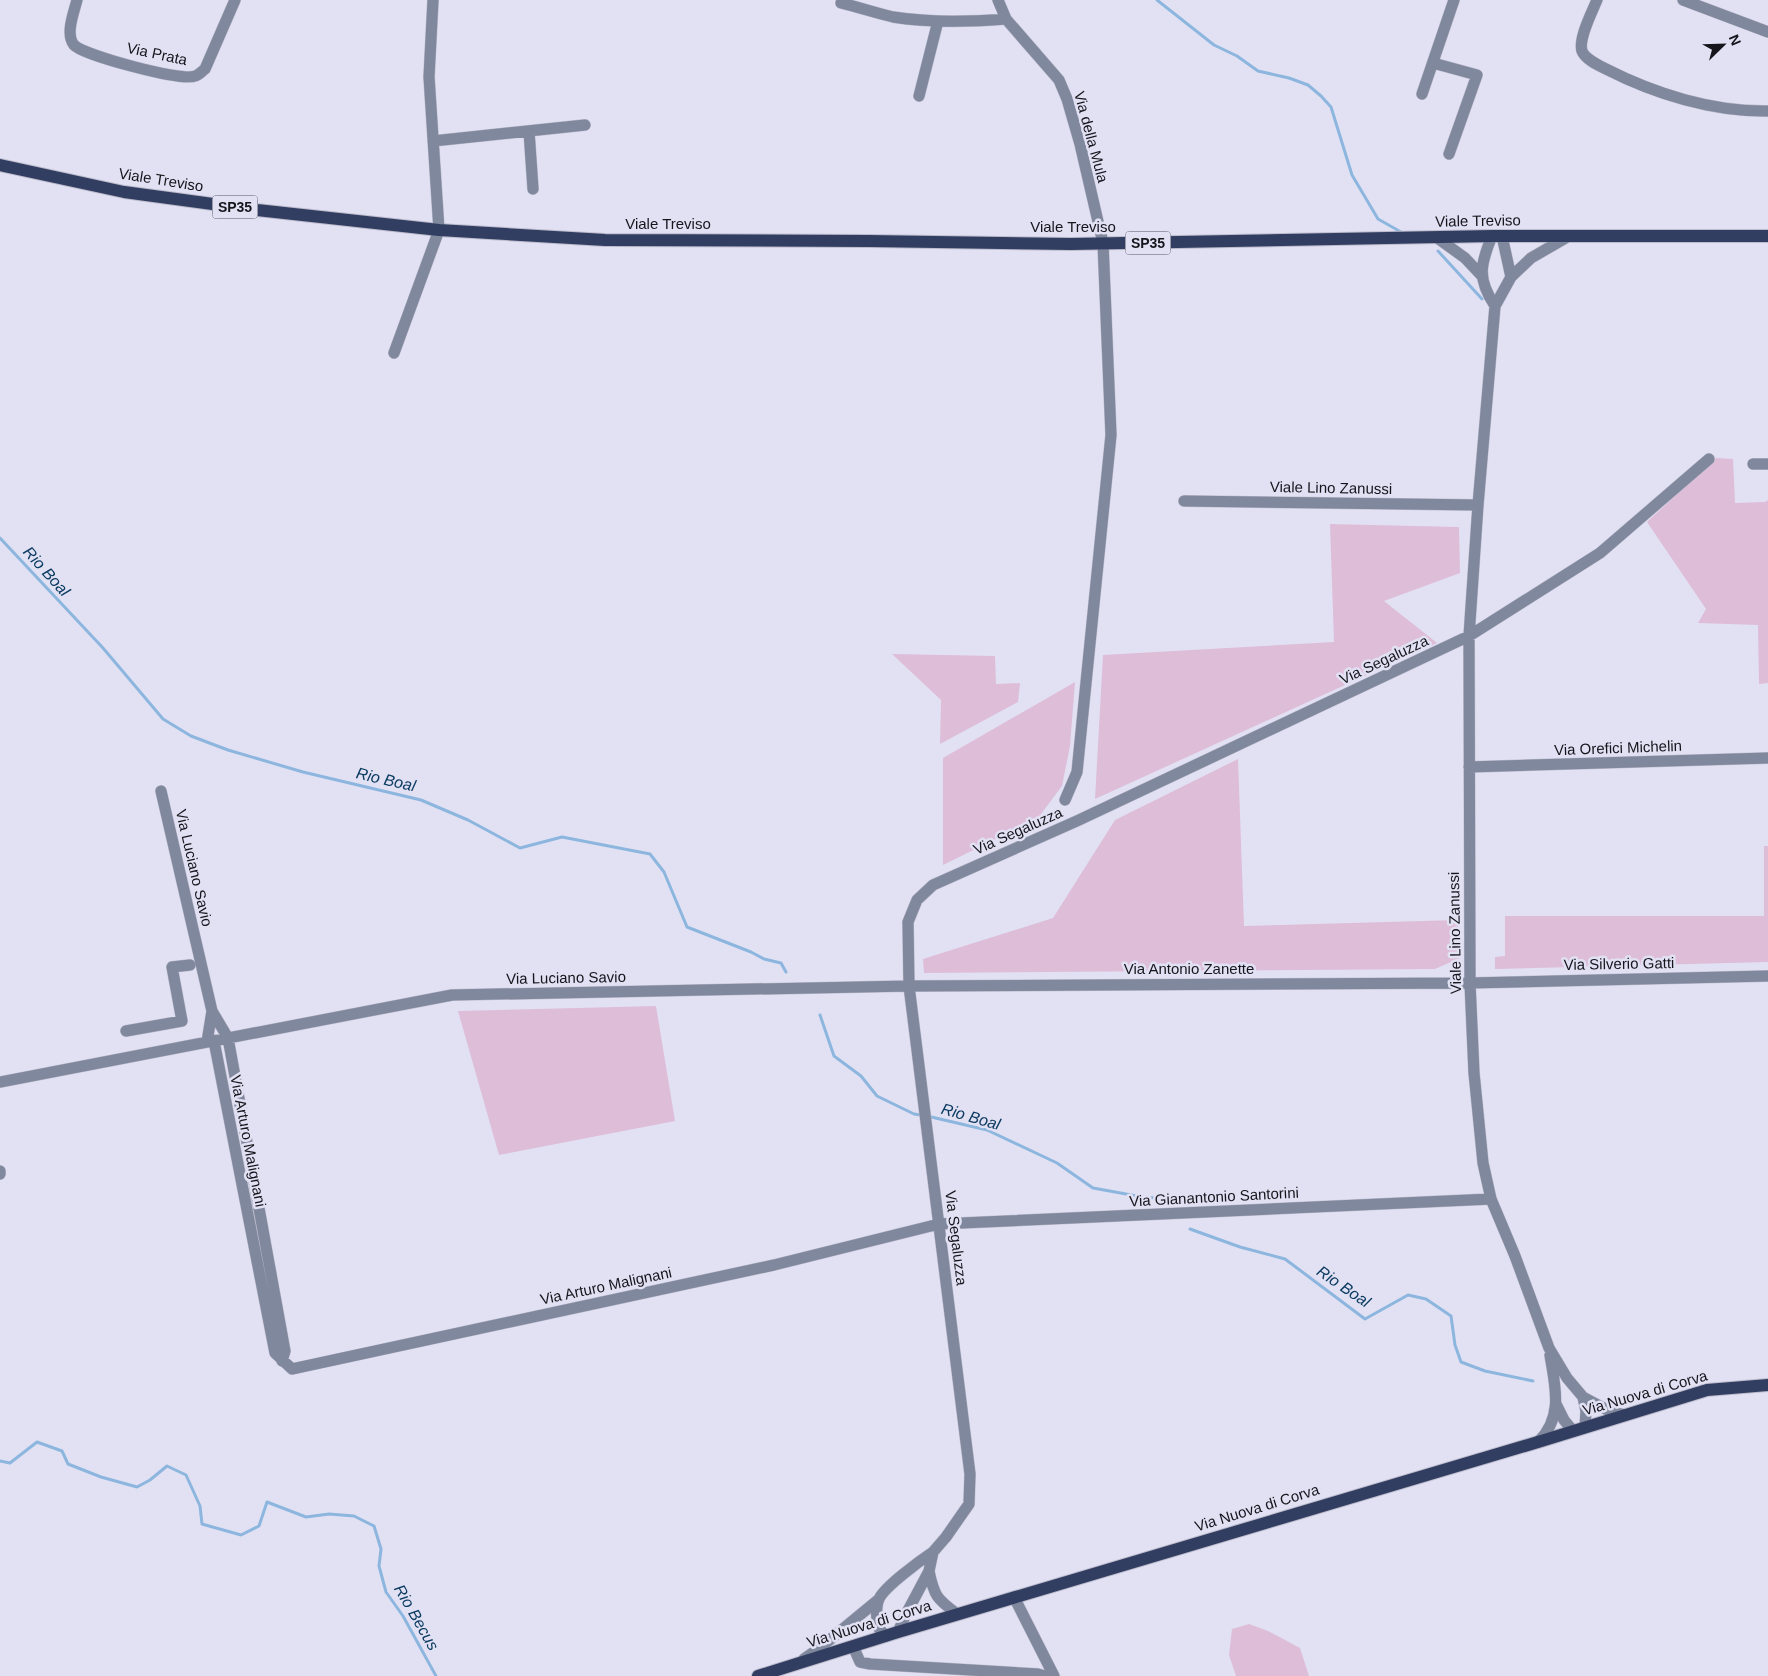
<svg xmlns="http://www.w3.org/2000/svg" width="1768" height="1676" viewBox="0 0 1768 1676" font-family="Helvetica,sans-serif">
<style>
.green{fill:#debdd9}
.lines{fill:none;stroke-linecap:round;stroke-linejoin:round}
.stream{stroke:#8db6de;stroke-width:3}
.minor-casing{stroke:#bdbccd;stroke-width:12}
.major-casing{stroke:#bdbccd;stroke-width:14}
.minor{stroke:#80889d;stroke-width:11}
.major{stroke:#323e61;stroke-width:12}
.labels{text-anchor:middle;stroke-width:5;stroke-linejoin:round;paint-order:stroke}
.shield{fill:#e2e1f4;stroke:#53525d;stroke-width:1}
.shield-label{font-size:14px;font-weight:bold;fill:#16151c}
.street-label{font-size:15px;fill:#16151c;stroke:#e2e1f4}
.water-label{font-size:16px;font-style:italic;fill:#0d3c62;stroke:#e2e1f4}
</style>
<rect width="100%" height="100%" fill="#e2e1f4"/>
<!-- green -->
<path class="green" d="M1716,458L1733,459L1735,503L1765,502L1768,500V683L1759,684L1758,625L1698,623L1706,609L1647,522Z
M1330,524L1459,527L1460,573L1384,601L1437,643L1095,799L1103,655L1334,642Z
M892,654L995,656L996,684L1020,683L1018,702L940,744L941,700Z
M1075,682L1070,746L1062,786L1038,818L943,865V758Z
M1238,759L1244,926L1458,920L1460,958L1435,969L924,973L923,959L1053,918L1115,820Z
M1764,846H1768V962L1495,969V957L1505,956V916H1764Z
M656,1006L675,1121L499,1155L458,1011Z
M1249,1624L1268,1631L1300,1648L1309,1676H1236L1229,1655L1232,1629Z"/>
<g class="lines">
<!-- stream -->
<path class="stream" d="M1157,0L1214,45L1237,56L1258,71L1289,78L1308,85L1321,96L1331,107L1352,175L1378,219L1401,232
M1438,251L1482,299
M0,538L103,648L163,719L191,736L228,750L303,772L421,800L468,820L520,848L562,837L650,854L664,872L687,927L751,952L764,959L781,963L786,972
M820,1015L834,1056L861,1076L877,1096L914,1114L921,1115
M927,1116L987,1130L1057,1163L1093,1188L1148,1198L1181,1196
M1190,1229L1240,1247L1285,1259L1365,1319L1408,1295L1426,1299L1451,1316L1455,1345L1461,1362L1485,1371L1533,1381
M0,1461L10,1463L37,1442L62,1451L68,1464L101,1477L137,1487L150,1480L167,1466L186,1475L200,1506L202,1524L241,1535L259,1526L267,1502L306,1517L329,1514L354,1516L374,1526L381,1549L379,1566L386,1592L403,1616L436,1676"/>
<defs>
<path id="minor" d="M77,0C74,12 65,34 74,45C83,55 182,82 195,76C199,75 202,71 205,69L235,0
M998,0L1006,19L1059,80L1067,99L1080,144L1103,243L1111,435L1077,772L1065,800
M1597,0C1592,12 1578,39 1582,51C1585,59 1598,65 1606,69C1655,94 1713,112 1768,111
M1683,0L1768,32
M841,3C858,7 876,13 893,17C931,23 968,22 1006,19
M1433,63L1477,75L1449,154
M1422,94L1454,0
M919,96L938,21
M529,131L533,189
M433,141L585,125
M1492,236C1480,265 1477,279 1495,306
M1502,236L1511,277
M1569,236L1531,258L1511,277L1495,306L1478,505L1469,636L1470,983L1474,1073L1483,1163L1491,1199L1515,1256L1549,1348L1567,1378L1583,1397L1611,1412L1625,1415
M1436,237L1465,258L1481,275
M394,353L439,230L429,77L433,0
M1753,464H1768
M1184,501L1478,505
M1469,767L1768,758
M161,791L212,1011L228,1038L285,1351L282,1361
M126,1031L182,1021L172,967L190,965
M214,1041L275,1353L292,1369L774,1265L939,1224L1491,1199
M207,1042L212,1011
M0,1082L452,995L909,986L1470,983L1768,976
M0,1171V1174
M1583,1397L1586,1411L1585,1427
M1556,1404L1564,1420L1573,1431
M1538,1442C1564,1417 1555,1386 1550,1355
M929,1571C934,1596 937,1599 957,1614
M1014,1597L1054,1676
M898,1632L905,1616L929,1571L933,1552L946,1537L969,1504L970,1474L909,986L908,922L917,900L933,885L1079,820L1469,636L1600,553L1709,459
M886,1636C883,1633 880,1630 878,1627C876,1620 876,1605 879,1599C884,1587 921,1560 933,1552
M853,1646L860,1662L870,1664L1038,1674L1045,1676
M804,1659L821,1647L878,1600"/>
<path id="major" d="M0,165L124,192L257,210L439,230L605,240L869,241L1071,244L1492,236H1768
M758,1676L898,1632L1538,1442L1707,1390L1768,1385"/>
</defs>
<!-- minor casing -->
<use href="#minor" class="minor-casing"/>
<!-- major casing -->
<use href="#major" class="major-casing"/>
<!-- minor -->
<use href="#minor" class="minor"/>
<!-- major -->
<use href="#major" class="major"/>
</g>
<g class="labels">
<!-- shield labels -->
<g class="shield">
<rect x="212.5" y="195.5" width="45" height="23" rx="4"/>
<rect x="1125.5" y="231.5" width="45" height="23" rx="4"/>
</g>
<g class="shield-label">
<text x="235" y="212">SP35</text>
<text x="1148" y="248">SP35</text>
</g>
<!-- street labels -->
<g class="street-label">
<text transform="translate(157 54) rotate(12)" y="5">Via Prata</text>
<text transform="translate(1091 137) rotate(75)" y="5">Via della Mula</text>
<text transform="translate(161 180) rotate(9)" y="5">Viale Treviso</text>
<text transform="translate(1478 221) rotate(-1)" y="5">Viale Treviso</text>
<text x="668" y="229">Viale Treviso</text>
<text x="1073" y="232">Viale Treviso</text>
<text transform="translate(1331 488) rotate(1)" y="5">Viale Lino Zanussi</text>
<text transform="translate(1384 660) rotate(-25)" y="5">Via Segaluzza</text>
<text transform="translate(1618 748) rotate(-2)" y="5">Via Orefici Michelin</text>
<text transform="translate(1018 831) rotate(-24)" y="5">Via Segaluzza</text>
<text transform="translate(194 868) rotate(77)" y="5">Via Luciano Savio</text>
<text transform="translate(1455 933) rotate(-91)" y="5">Viale Lino Zanussi</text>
<text transform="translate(1619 964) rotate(-1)" y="5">Via Silverio Gatti</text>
<text x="1189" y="974">Via Antonio Zanette</text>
<text transform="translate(566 978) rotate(-1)" y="5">Via Luciano Savio</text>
<text transform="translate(248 1141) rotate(79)" y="5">Via Arturo Malignani</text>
<text transform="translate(1214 1197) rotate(-3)" y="5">Via Gianantonio Santorini</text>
<text transform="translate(956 1238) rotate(83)" y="5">Via Segaluzza</text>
<text transform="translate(606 1286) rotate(-12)" y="5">Via Arturo Malignani</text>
<text transform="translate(1645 1393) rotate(-16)" y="5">Via Nuova di Corva</text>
<text transform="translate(1257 1508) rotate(-17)" y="5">Via Nuova di Corva</text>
<text transform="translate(869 1624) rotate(-17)" y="5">Via Nuova di Corva</text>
</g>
<!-- water labels -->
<g class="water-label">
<text transform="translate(47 571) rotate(48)" y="6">Rio Boal</text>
<text transform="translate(386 779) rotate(13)" y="6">Rio Boal</text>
<text transform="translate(971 1116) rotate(16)" y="6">Rio Boal</text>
<text transform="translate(1344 1286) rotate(34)" y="6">Rio Boal</text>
<text transform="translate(417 1617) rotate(60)" y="6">Rio Becus</text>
</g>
</g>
<!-- north arrow -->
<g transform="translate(1723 45) rotate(67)" stroke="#e2e1f4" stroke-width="4" paint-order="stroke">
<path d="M0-4L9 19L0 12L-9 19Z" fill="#16151c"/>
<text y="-8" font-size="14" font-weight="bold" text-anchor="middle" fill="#16151c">N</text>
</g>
</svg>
